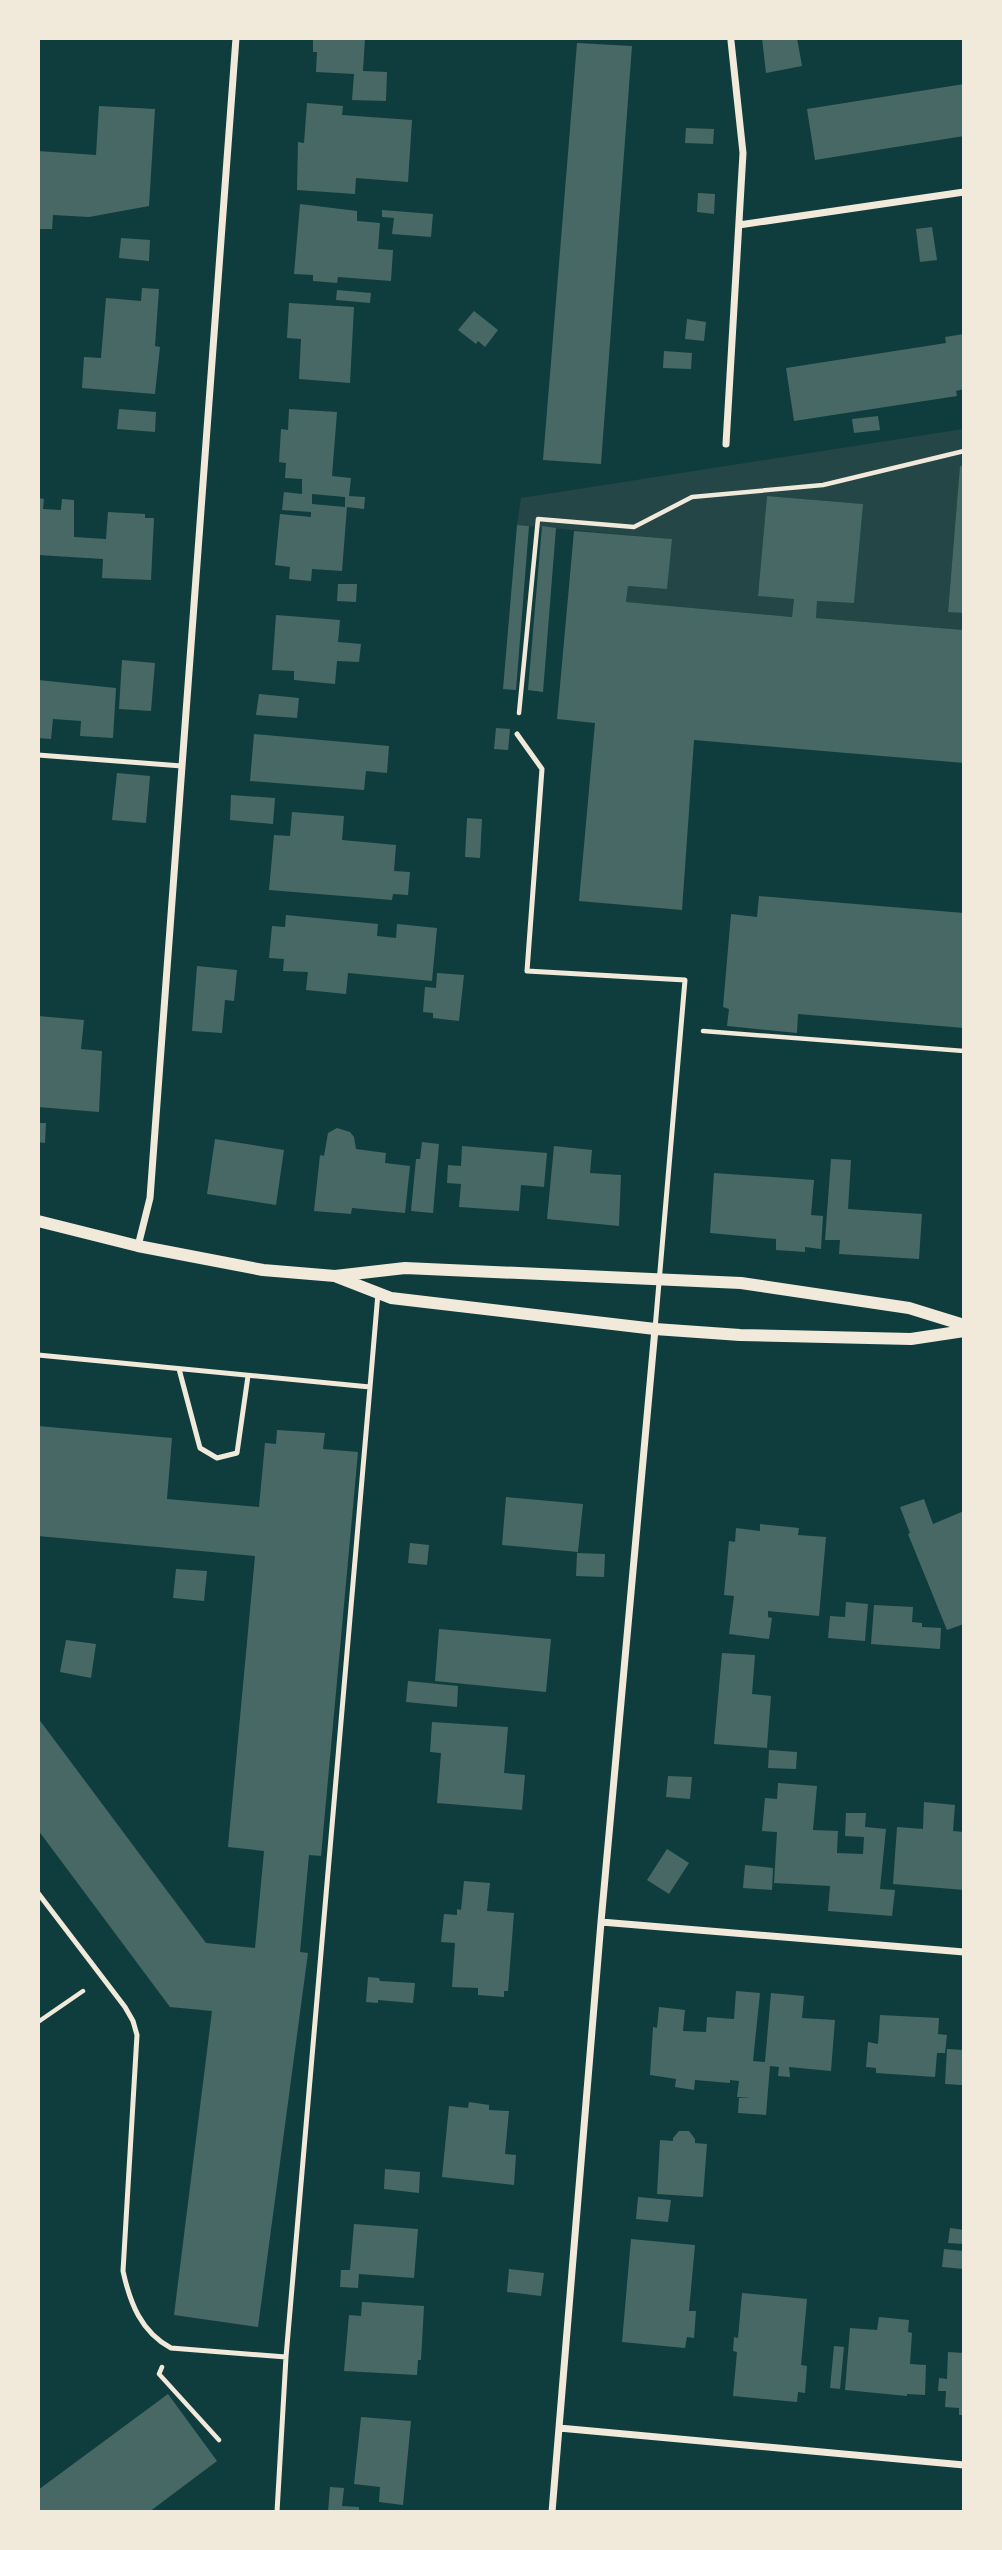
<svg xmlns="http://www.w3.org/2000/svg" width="1002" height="2550" viewBox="0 0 1002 2550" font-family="Lato,sans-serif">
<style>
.green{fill:#244646}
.building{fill:#486865;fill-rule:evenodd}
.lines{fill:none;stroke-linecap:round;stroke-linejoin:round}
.path{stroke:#f1e9da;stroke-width:4.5}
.service{stroke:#f1e9da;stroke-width:5}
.minor{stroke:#f1e9da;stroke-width:7}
.tertiary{stroke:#f1e9da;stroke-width:12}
</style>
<rect width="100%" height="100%" fill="#0f3d3e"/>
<!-- green -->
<path class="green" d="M963,429V467H960L948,611L963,613V630L816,618L817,601L854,603L862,504L767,496L758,595L794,599L792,617L626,602L628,586L667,589L671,539L517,525L521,498Z"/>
<!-- building -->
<path class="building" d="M313,38H365L363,71L387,72L386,101L352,100L354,74L316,72L317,52H313Z
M762,38H797L802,66L766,73Z
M577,43L632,46L601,464L543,460Z
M964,84V136L815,160L807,109Z
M307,103L343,106L342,115L412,120L408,182L356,178L355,194L297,190L298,142L304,143Z
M99,106L155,109L149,206L89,217L53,215L52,229H38V151L96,155Z
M686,128L714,129L713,144L685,143Z
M698,193L715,194L714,214L697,212Z
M300,204L357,211V221L380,223L378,249L393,250L391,281L338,277L337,283L313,281V275L294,274Z
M382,210L433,214L431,237L392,234L394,218L382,217Z
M932,227L937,260L920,262L916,229Z
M121,238L150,240L149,261L119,258Z
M142,288L159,289L155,346L160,347L155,394L82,388L84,357L101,358L106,298L141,301Z
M337,290L371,293L370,303L336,300Z
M289,303L354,307L350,383L299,379L301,339L287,338Z
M474,311L498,330L485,347L478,341L476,344L458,330Z
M687,319L706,322L704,341L685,339Z
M964,334V389L956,391L957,396L794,421L786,368L946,343L945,337Z
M664,351L692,353L691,369L663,368Z
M119,409L156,412L155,432L117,429Z
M289,409L337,412L332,476L351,478L349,496L365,497L364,509L347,507L342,571L312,569L311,581L289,579L290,567L275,565L280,514L311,517V512L282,510L284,492L302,494V479L285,478L286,463L279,462L281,429L288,430ZM312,494L345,497V507L312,504Z
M878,416L880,430L854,433L852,419Z
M960,466L964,467V613L948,612Z
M767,496L863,504L854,603L817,601L816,618L964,630V763L694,740L682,910L579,901L595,723L557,719L574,531L672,539L667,589L628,586L626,602L792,617L794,599L758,596Z
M38,498L44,499L43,509L61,510L62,499L74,500V537L106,539L108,512L145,514V518H154L151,580L102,578L103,559L38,555Z
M517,525L529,526L516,690L503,689Z
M542,526L556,528L543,692L528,690Z
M338,584H357L356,602L337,601Z
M276,615L340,620L338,642L361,644L359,662L337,661L335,684L294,680V671L272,670Z
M122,660L155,663L151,711L119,709Z
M38,680L116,688L113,738L80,736L81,721L53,719L51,739L38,738Z
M259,694L299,698L297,718L256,715Z
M496,728L510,729L508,750L494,749Z
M254,734L389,746L387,773L366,771L364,790L250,781Z
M117,773L150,776L146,823L112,820Z
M231,795L275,798L273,824L230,820Z
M292,812L344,816L342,840L396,845L394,871L410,872L408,895L393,894L392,900L269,890L274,835L290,836Z
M467,818L482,819L480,858L465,857Z
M759,896L964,913V1028L798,1014L797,1033L727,1026L729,1009L723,1007L731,914L757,917Z
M286,915L378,924L377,936L396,938L397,924L437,928L432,981L348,973L346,994L306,990L308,972L283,971L284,959L269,958L272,926L285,927Z
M197,966L237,970L234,1001L225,1000L222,1033L192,1031Z
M437,973L464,975L459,1021L433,1018V1013L423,1012L425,987L436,988Z
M38,1016L84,1020L81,1049L102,1051L99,1112L38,1107Z
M38,1123H46L45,1143L38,1142Z
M337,1128L350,1132L354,1137L356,1149L386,1153L385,1163L410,1166L405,1213L352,1208L351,1214L314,1211L320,1155L324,1156L328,1133Z
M215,1139L284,1150L276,1205L207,1194Z
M422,1142L439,1144L433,1213L411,1211L416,1159H420Z
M462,1146L547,1153L544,1187L521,1185L519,1211L459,1207L461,1184L447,1183L448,1165L461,1166Z
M554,1146L592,1150L590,1173L621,1175L619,1226L547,1219Z
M831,1159L851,1160L848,1209L922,1214L919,1259L839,1254L840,1240H825Z
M714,1173L814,1180L811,1215L823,1216L821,1249L805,1247V1252L776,1250V1239L710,1233Z
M38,1426L172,1438L167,1499L259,1507L265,1443L276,1444L277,1430L325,1433L323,1449L358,1452L321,1856L309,1855L300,1952L308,1953L258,2327L174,2315L212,2011L170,2007L38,1830V1718L206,1943L255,1948L264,1851L228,1847L255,1556L38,1536Z
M506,1497L583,1504L578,1552L502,1545Z
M924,1499L933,1524L964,1511V1624L947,1630L908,1534L910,1533L900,1507Z
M760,1524L799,1528L798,1535L826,1537L819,1616L768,1611V1617L772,1618L769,1639L729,1634L734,1596L724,1595L729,1541L735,1542L736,1528L760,1531Z
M410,1543L429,1545L427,1565L408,1563Z
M577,1553L605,1554L604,1577L576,1576Z
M176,1569L207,1571L204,1601L173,1598Z
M846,1602L868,1604L865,1641L828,1638L830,1616L845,1617Z
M874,1605L913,1607L912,1622L922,1623V1627L941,1628L940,1649L871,1644Z
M439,1629L551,1639L546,1692L435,1681Z
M66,1640L96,1644L91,1678L60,1672Z
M722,1653L755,1655L752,1694L771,1696L767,1748L714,1744Z
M408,1681L458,1686L457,1707L406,1702Z
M432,1722L508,1727L504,1773L525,1775L522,1810L437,1803L441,1753L430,1752Z
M769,1750L797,1752L796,1769L768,1768Z
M668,1776L692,1777L690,1799L666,1797Z
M778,1783L817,1786L813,1830L838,1831L837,1853L863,1854L864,1837L845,1836L846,1813H866L865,1827L886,1829L880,1889L895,1890L892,1916L828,1911L830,1886L774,1883L777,1832L762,1831L765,1798L777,1799Z
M924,1802L955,1805L953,1831L964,1832V1890L893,1884L897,1827L923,1829Z
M667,1849L689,1863L669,1894L647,1880Z
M745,1865L773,1868L772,1890L743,1888Z
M464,1881L490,1883L487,1911L514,1913L508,1991H504V1997L478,1995V1988L452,1987L455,1943L441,1942L444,1914L457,1915V1909L461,1910Z
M368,1977L379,1978L380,1981L415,1983L413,2003L378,2000V2003L366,2002Z
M736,1991L760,1993L753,2061L765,2062L771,1993L804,1996L802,2018L835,2020L831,2071L789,2067L790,2077L778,2076L779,2067L770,2066L766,2115L738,2113L739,2098H751L737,2097L739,2081L730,2080V2083L695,2080L694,2090L675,2087L676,2079L650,2075L653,2027L657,2028L659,2007L685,2010L683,2031L706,2032L707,2017L734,2019Z
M880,2015L939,2018L938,2034L947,2035L945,2053H937L935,2077L876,2073V2068L866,2067L868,2042L878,2044Z
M947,2049L964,2050L962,2085L945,2084Z
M469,2102L489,2105V2110L509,2111L505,2154L516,2155L514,2185L442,2177L449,2106L468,2108Z
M679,2131H689L695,2139V2143L707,2144L703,2197L657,2194L660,2140L673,2141V2138Z
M385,2169L420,2172L419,2193L384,2189Z
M638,2197L671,2200L668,2222L636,2219Z
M354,2224L418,2229L414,2278L359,2274L358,2288L340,2287L341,2270H350Z
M950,2228L964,2230V2244L948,2243Z
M631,2239L695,2245L689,2311H696L694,2338L687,2337L685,2348L622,2342Z
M944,2249L964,2251V2269L942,2267Z
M509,2269L544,2273L541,2296L507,2292Z
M742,2293L807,2299L801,2365L807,2366L805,2393L798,2392L797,2402L733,2396L737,2352L733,2351L734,2337L738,2338Z
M362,2302L424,2306L421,2360H418L417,2375L344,2371L349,2315L361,2316Z
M879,2317L909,2320L908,2332L912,2333L910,2364L926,2365L925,2395L907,2394V2396L845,2390L850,2328L877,2330Z
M834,2346L844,2347L840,2389L830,2388Z
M948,2352L964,2353V2415H959V2408L945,2407L946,2391H938L939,2378L947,2379Z
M168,2394L217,2461L149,2512H38V2490Z
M361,2417L411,2421L403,2505L379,2502L380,2487L354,2484Z
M330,2487L344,2488L342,2506L359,2507V2512H328Z"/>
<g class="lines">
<!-- path -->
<path class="path" d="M519,713L538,519L634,527L692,497L823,485L964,451
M703,1031L964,1051
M38,2022L83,1991
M162,2367L159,2374L219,2440"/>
<!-- service -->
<path class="service" d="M517,734L542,769L527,971L685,980L655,1329
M38,755L182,766
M38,1355L370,1387L286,2357L277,2512
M179,1369L200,1448L217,1458L237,1453L248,1376
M370,1387L378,1293
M38,1893L125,2007L133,2021L137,2035L123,2271C130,2303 141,2332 171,2348L286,2357"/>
<!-- minor -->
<path class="minor" d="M739,225L964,192
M726,444L743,153L731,41
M138,1246L150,1198L236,38
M601,1922L964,1952
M559,2428L964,2465
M552,2512L601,1922L655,1329"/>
<!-- tertiary -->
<path class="tertiary" d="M38,1221L138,1246L263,1270L335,1276L405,1268L741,1283L909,1308L964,1325
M337,1277L391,1298L655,1329L740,1335L911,1339L964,1331"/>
</g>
<!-- border -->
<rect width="1002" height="2550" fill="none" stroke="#f1e9da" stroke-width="80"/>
</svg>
